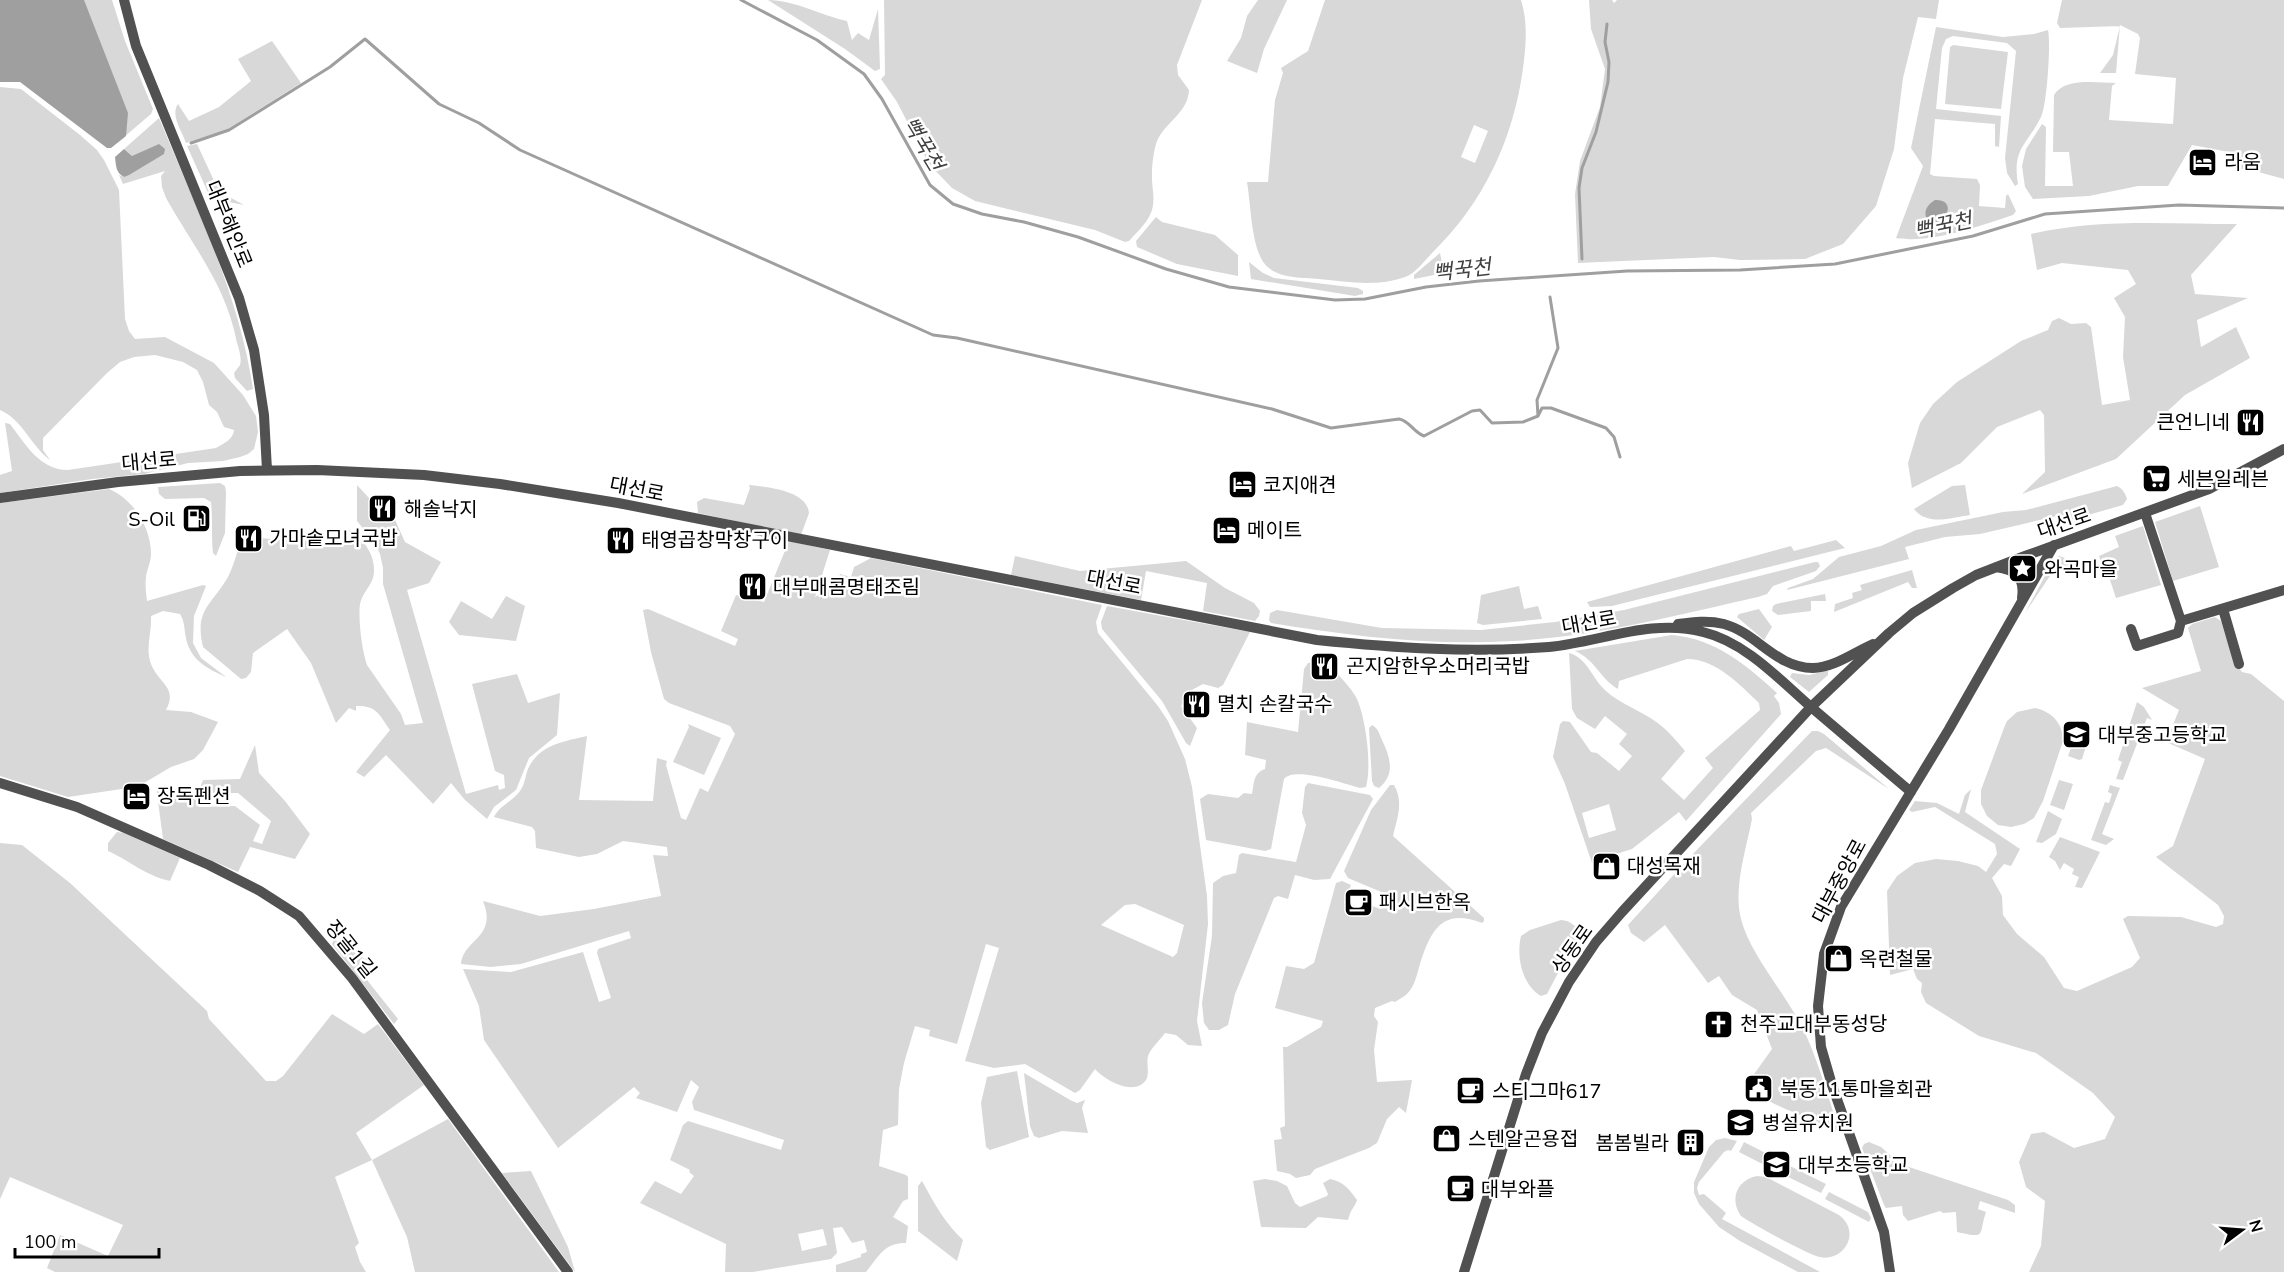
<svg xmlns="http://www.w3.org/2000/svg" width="2284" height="1272" viewBox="0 0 2284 1272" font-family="'Nunito Sans','Noto Sans KR',sans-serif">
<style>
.green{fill:#d8d8d8;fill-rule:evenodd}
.water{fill:#9f9f9f}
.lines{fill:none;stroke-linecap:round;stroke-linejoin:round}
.stream{stroke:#9f9f9f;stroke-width:3}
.minor{stroke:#515151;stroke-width:10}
.labels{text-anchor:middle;stroke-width:5;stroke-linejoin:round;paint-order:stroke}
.poi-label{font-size:20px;fill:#000;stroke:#fff;text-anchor:start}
.street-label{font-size:20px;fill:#000;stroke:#fff}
.water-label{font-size:21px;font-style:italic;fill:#404040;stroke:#fff}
</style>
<rect width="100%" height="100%" fill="#fff"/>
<!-- green -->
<path class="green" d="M26,0H112L125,41L153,109L151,114L117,143Z
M768,0C794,0 820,15 847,21L852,40L858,33L869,40L878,9L880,69L875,71L845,49Z
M884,0H1202L1177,65L1178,75L1189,90C1188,113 1166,121 1157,141C1154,149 1152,164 1152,173C1151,187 1157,201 1150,215C1146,224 1136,233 1129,241L1125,242L1095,230L975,201L952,188L929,164L897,102L881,79L885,75Z
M1258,0H1287L1264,49L1257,73L1227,61L1241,38L1247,16Z
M1325,0H1521C1528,23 1526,45 1523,68C1514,138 1483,204 1432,253C1425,260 1415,274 1405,277C1378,287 1347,282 1319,279C1301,277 1276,279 1264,263C1251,245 1251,205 1247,182H1268L1275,100L1283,73L1281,68L1308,51ZM1474,125L1488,131L1475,163L1461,157Z
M1589,0H1612L1614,3L1617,0H1939L1936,19L1918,17L1903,78L1894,149L1876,206L1843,244L1805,259L1740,260L1714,257L1578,263L1575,194L1580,161L1600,107L1605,69L1591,29Z
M2062,0H2284V179L2251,170L2226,167L2229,152L2192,145L2168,186H2138L2089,196L2033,199L2025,187L2022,166L2026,149L2042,124L2046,127L2045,186H2073L2069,152H2053L2054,95C2065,77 2097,83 2116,83L2112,86L2109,120L2173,124L2176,78L2135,74L2140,38L2138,34L2120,25L2116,73H2100L2113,55L2120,26L2060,28L2057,23Z
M1936,27L2003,37L2034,34L2048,30C2051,42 2047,106 2041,117C2027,145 2012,148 2018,184L2015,186L2007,173L2005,158L2016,51L2007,43L1953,36L1946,39L1942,48L1936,109L2001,116L1999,147L1995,146V124L1935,119L1930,174L1934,176L1977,179L1980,185L1979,206L2005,208L2006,196L2008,194L2016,211L2013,215C1980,226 1930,244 1896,238L1923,166L1911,148Z
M272,41L301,83L228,129L186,143C182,131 170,115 178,104L189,121L219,107L251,81L238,59Z
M1953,45L2008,52L2001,109L1945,104L1950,47Z
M0,87L21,89L80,135L97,150L104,160L119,190L125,319L129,331L135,339L165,337L214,363L243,395L256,416L258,432L254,449L248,454L240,457L223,461L188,463L144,474L92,479L0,493V475L12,471L5,423L10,424C26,445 40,470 68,470L216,448C224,443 233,440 234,430L224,427L217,412L209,405L203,382L197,370L183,362L155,355L134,357L120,362L107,373L43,438V450L50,460C31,446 22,419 0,410Z
M159,118C196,207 239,294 253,389L247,391L235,378L234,373C236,370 238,368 240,365C242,359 239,349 237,343C226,285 194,248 166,198L162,187L161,176L165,171L123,184L119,175L124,177L147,149L138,155L132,156L124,149Z
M197,144L216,185L222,193L244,205L214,199L210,197L187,146Z
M1156,217L1162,222L1215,235L1238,255V276L1177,264L1137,247L1136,241Z
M2237,224L2191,275L2195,294L2248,298L2197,320L2201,347L2236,327L2250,358L2185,395L2116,459L2022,494L2045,472L2044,415L2040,410L1997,427L1961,463L1912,488L1908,463L1920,423L1933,404L1957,382L2021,341L2048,330L2052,321L2059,318L2071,324L2086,323L2091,327L2102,405L2130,400L2123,357L2125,317L2114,298L2136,284L2128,270L2062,263L2037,270L2031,234C2098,218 2169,224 2237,224Z
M1440,253L1444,273L1414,279V275Z
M1249,262L1263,273L1274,278L1358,288L1363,291V294L1355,296L1251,279Z
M220,483L225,486L226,492L225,533L216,556L213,553C211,536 213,520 211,502L204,498L165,499L159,494L158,487Z
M357,485L369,498L381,518L392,513L405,542L441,562L429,583L407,590L466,794L498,785L499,790L505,788L504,775L495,771L472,684L517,674L528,703L560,693L557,735L529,758L516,790L494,807L487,819L465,800L451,783L433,804L386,755L364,777L356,772L390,730C379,714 376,705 356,706V711L349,708L336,723L311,663L287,629L253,653L251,672L246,678L241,679L203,647C194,609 212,605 228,577C232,569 235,559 238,550L258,551V538L348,544L349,530C365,539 378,559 373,578C370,587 362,594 360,604C358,619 362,651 367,665L401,714L405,725L423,723L383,584V568L380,554L375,543L357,521Z
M749,485C766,487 807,490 809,513L801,535L698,513L697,502L704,498L744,505L750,488Z
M1965,485L1970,515C1951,518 1927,526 1914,509L1952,486Z
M2117,486C2123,489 2125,493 2127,499L2123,505L2060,523L2057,516L1980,534L1945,537L1905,547L1909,559L1787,590L1788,588L1813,579L1839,557L1881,546L1916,530L2003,512L2026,510Z
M109,489C133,499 151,527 151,554C151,562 147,569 146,577C145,585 146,593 147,601L203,585L206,586L194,616L193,643L201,658L226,677C208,669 190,660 186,638C184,629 185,622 180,614L163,611L151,616C152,633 145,648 151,664C159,684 178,687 166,710L191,712L218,722L203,750L194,759L171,767L144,783L128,788L68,797L0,776V503Z
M2200,506L2219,567L2173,581L2155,522Z
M2143,526L2161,585L2116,598L2108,574L2105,575L2099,556L2119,547L2115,536Z
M1836,540L1845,548L1612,606L1590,607L1587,602L1791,546L1794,551Z
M789,541L830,550L815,597L837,584L840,574L851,577L854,567L871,558L1102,605L1096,622L1098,633L1158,706L1168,721L1185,759L1192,787L1207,896L1208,924L1197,1021L1202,1046L1188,1045L1176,1035L1165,1033C1160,1040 1151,1048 1148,1056C1146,1064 1150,1072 1146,1080C1135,1097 1104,1080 1095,1069L1080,1090L1075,1093L1025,1064L994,1068L965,1061L999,948L986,944L957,1044L929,1036L930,1030L915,1026L904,1063L899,1089L898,1125L883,1130L879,1166L906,1175L908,1177V1199L903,1201L893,1217L908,1226L906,1243C885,1242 878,1257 866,1272H836V1265L861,1257V1254L867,1252L864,1240L852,1243L842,1227L833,1228L837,1253L831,1259L753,1272H725L726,1244L640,1203L655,1181L681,1194L694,1176L689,1172L690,1170L670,1160L683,1125L688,1121L781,1150L784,1140L694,1110L692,1102L699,1087L691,1080L677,1112L636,1098L640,1093L634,1087L558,1148L484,1040L479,1006L463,969L511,972L583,952L599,1002L611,998L597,953L598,949L631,938L629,931L521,964L491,967L461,964C463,939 498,938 483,901L540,916L594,909L661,896L653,855L668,856L667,847L623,841L597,854L579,857L536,848L535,831L532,827L494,817C500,805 512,802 520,791C526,783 525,773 530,765C542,744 566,741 587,736L579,800L653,801L657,758L667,761L666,765L681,818L686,820L700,788L708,792L735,734L730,726L669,703L664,699L651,652L643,610L648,609L735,646L738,639L721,631L736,595L764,602ZM1135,904L1184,925L1177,953L1173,957L1101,925L1125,905ZM823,1229L827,1245L802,1251L798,1234Z
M1015,556L1080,571L1186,561L1225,588L1254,603L1260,611L1259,616L1255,621L1203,611L1207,583L1146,571L1141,600L1011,575Z
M2059,556L2068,559L2081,578L2056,567L2025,613L2053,561Z
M1815,562H1818L1820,566L1816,571L1773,586L1767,594L1758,597C1677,615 1595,637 1512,641C1430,646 1351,636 1271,623L1269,620L1270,613L1277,610L1382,628L1481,630L1555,622L1624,610Z
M1912,570L1917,588H1912L1908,582L1834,612L1835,604L1853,598L1852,593L1862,590L1860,585Z
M1519,586L1524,609L1538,606L1542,619L1483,625L1477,623L1481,595Z
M1825,594L1826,601H1811V611L1778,615L1772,611L1773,606L1776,604Z
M506,596L525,606L516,641L459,635L449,622L461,601L492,619Z
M1107,606L1250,632L1223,685L1218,688L1203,684L1190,691L1181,706L1197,728L1190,746L1186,743L1162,701L1102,629L1101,622Z
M1759,609L1772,627L1764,640L1737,617L1739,614Z
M2215,617L2221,621L2234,662L2242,672L2251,674L2284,701V1272H2029L2041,1246L2045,1201L2026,1187L2019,1162L2031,1134L2044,1132L2074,1148L2105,1139L2115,1117L2093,1093L2036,1053L1979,1036L1926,1003L1921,992L1922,983L1917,979L1913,969L1890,975L1887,891L1897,876L1915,863L1936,859L1958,861L1978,866L1986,872L1997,854L1995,844L1935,807L1912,812L1909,810L1915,801L1937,803L1959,814L1965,795L1971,789L1965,812L2020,849L2011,866L2004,864L1992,878L2002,896L2003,915L2017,934L2044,957L2064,988L2077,991L2132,967L2140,958L2123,919L2128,916L2181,917L2216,927L2223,924L2224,916L2218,905L2156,857L2173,846L2205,759L2166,742L2179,710L2142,688L2201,671L2188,628L2192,624Z
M1672,635C1716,639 1745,664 1777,693L1774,696L1779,703L1781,714L1686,821L1679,812L1632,849L1613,855L1595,865L1592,863L1565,784L1553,757L1560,724L1563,721L1570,722L1591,752L1597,753L1619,771L1632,756L1619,744L1627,734L1605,716L1595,729L1577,718L1572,709L1569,653C1586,658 1590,673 1601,686C1613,700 1636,709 1652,719C1665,727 1675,739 1685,751L1661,779L1684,800L1713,768L1705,758L1760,710L1759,703C1739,684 1716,659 1687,659L1619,681L1618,689C1598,677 1598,662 1575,651ZM1609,804L1616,830L1589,838L1582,813Z
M1315,662L1328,677L1335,671C1342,679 1350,687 1356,697C1366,717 1372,766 1366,787L1360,788C1344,784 1295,766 1284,779L1271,849L1265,851L1206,840L1200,799L1208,794L1238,798L1244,793L1252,794C1254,784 1253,773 1265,769L1266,760L1245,755L1247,722L1298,732L1304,669L1308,663Z
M1826,671H1828V675L1809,692L1790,677L1792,673L1809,675Z
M2137,702L2144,707L2152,720L2147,718L2123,780L2116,779L2122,762L2118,760Z
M2035,708C2053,712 2063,724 2063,741L2043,801L2034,818L2024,824L2011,827L1998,825L1987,816L1981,804V790L2004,728L2007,721L2017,712Z
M688,724L721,738L704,775L673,762L689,727Z
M2080,724L2091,730L2082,759L2079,760L2068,756Z
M1372,725C1378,728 1379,733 1382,740C1390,757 1396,774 1379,788L1374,786L1372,781L1369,728Z
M1812,731H1818L1824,734L1889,789L1826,748L1816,751L1751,813L1752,819C1746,850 1733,888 1741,919C1749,952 1783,991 1800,1023C1817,1055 1826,1092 1838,1126V1129L1835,1131C1812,1119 1789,1112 1767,1100L1773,1091L1752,1077L1772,1049L1757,1010L1732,995L1719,976L1708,983L1665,925L1644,942L1631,933L1628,925L1689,858Z
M255,745L259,773L285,801L310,834L295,859L250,847L238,872L163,839L156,786L197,795L203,780L240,779ZM210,793H238L271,821L262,844L253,841L260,825L235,806L199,807V803Z
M2059,780L2073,784L2064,810L2050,805Z
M1308,783L1370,795L1373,799L1330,879L1314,880L1295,875L1288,899L1278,896L1274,898L1235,994L1228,1025L1219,1030H1209L1204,1023L1202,1003L1212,936L1213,883L1223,876L1236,873L1239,855L1242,853L1296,862L1306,825L1302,813L1305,787Z
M1390,785H1394C1404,802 1397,819 1393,836L1484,918V921L1482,923C1443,908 1431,929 1420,964C1417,974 1415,986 1407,994C1404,997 1399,999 1395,1002L1392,1001L1375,1008L1374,1016L1378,1022L1374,1050L1377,1082L1412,1080L1406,1113L1399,1107L1387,1119L1377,1143L1369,1148L1315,1169L1310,1175L1296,1178L1290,1174L1277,1171L1274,1140L1282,1139L1280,1128L1285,1126L1283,1047H1287L1321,1027L1323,1021L1275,1008L1286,966L1304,969L1314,963L1336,883L1342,881L1351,885L1344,903L1369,913L1372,906L1381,909L1386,894L1348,878L1344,871L1371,810Z
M2110,785L2120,788L2102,834L2114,839L2106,845L2091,840L2105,802L2109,803L2112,794L2108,792Z
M2048,811L2062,819L2056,834L2042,843L2036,842Z
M117,832L124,833L180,858L170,881C144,875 132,862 108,851V843Z
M2060,837L2100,852L2082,888L2075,887L2079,877L2072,874L2074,869L2064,863L2060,870L2055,861L2049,857Z
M0,843L22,845L70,883L207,1011L209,1019L266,1081H276L283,1076L332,1014L364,1034L378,1024L424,1085L356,1133L372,1160L448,1119L559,1272H415L407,1237L372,1160L335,1177L359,1243L355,1247L360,1262L366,1272H55L47,1268L60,1235L108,1256L123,1225L10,1177L0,1199Z
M1561,920C1571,920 1580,929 1582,939L1559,971L1547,994L1541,996C1522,985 1516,956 1521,936L1530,930Z
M334,939L377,967L367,980L398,1019L394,1024L332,944Z
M1017,1071L1029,1137L990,1150L986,1147L981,1103L987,1077Z
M1024,1073L1072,1101L1077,1103L1085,1100L1082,1108L1088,1133L1062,1131L1039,1138L1034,1136L1030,1126Z
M1725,1138L1737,1141L1731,1151L1728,1150L1724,1152L1699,1182L1697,1188L1699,1195L1704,1194L1726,1213L1722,1219L1820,1272H1798L1740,1241L1719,1227L1699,1204L1694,1193V1182L1709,1147L1716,1140Z
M1744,1142L1785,1163L1780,1173L1739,1152Z
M1869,1142L1881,1147L1900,1164L2008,1200L2015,1205V1213L1980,1201L1978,1209L1986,1212C1978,1235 1988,1239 1957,1232L1956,1212L1943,1213L1940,1211L1908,1221L1903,1215L1902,1206L1886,1208L1884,1205L1862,1148L1864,1144Z
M1788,1165L1826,1184L1821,1193L1784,1175Z
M531,1171L568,1247L575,1272L502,1173Z
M1757,1176L1766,1177L1839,1215C1847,1221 1851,1229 1849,1239C1846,1252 1832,1260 1820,1257C1807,1254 1754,1225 1741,1216C1729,1199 1737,1180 1757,1176Z
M1265,1179L1277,1181L1287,1186L1295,1203L1300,1207L1327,1196L1328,1194L1323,1183L1330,1179C1344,1182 1349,1189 1357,1200C1355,1207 1351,1208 1348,1220L1318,1217L1306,1228L1261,1227L1253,1181Z
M922,1181C934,1203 944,1222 963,1240L957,1261L918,1231V1186Z
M1829,1192L1868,1212L1871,1218L1869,1222L1825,1199Z"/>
<!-- water -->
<path class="water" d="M0,0H84L128,113L126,136L111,148H107L20,82H0Z
M159,144L165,149L164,154L129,175L124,177C116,173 116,166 115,157L124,149L132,156Z
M1935,200C1956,199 1949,223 1930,224C1922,215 1925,206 1935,200Z"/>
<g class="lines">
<!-- stream -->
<path class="stream" d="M741,0L817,40L864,74L882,99L930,185L953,204L982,214L1024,222L1078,237L1166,269L1229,287L1335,300L1365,299L1426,287L1479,281L1627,271L1740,270L1835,264L1973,236L2045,214L2179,205L2284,208
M191,143L229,130L330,67L365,39L439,104L479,123L520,150L933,335L957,338L1272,409L1331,428L1399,419C1410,421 1413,432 1424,436L1472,411L1480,410L1492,423L1523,422L1538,416L1542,408H1551L1606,428L1614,437L1620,457
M1582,259L1579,188L1582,168L1596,132L1608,82L1609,62L1605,42L1607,24
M1538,416L1537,400L1558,348L1550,297"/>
<!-- minor -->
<path class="minor" d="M124,0L136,46L239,298L254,350L264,415L267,470
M0,498L118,482L240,471L317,470L424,475L500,484L618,503L1317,640C1395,648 1471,653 1549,647C1600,642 1652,618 1703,632C1745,642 1779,679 1811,707L1889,633L1913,613L1953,588L1976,575L2025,556L2209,489L2284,449
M1996,567C2016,570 2025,577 2022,598
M2223,609L2239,664
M2181,621L2284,590
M1678,624C1693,622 1708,620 1724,624C1757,633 1776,668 1813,668C1833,668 1855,652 1873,644
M2131,629L2137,646L2178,633L2181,621L2145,513
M0,783L77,807L209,865L260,891L299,916L352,978L568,1272
M1464,1272L1526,1074L1542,1033L1569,982L1596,942L1622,912L1811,707L1911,792
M1890,1272L1884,1232L1832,1085L1821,1047L1818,1006L1824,954L1841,907L1949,729L2054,545"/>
</g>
<!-- icons -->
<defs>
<symbol id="hotel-square" viewBox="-11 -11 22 22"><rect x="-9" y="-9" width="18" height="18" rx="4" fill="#000" stroke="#fff"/><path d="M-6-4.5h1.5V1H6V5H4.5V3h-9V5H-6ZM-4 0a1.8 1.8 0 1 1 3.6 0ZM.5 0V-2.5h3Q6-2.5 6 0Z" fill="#fff"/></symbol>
<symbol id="restaurant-square" viewBox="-11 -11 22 22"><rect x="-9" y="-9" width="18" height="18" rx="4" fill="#000" stroke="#fff"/><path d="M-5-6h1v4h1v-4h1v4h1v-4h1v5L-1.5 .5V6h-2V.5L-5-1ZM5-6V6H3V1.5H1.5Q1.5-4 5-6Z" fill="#fff"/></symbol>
<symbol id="supermarket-square" viewBox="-11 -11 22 22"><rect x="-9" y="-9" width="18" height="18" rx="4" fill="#000" stroke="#fff"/><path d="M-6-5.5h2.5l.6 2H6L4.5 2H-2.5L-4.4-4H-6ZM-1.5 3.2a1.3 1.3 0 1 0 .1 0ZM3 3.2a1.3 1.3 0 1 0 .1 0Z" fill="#fff"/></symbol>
<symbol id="fuel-square" viewBox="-11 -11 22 22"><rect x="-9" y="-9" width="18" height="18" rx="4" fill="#000" stroke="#fff"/><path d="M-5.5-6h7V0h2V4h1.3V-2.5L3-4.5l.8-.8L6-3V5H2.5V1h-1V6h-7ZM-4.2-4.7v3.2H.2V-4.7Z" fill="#fff"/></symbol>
<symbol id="sight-square" viewBox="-11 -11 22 22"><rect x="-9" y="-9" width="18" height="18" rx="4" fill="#000" stroke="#fff"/><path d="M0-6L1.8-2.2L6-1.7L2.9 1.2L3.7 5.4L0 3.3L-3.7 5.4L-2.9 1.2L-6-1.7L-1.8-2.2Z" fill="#fff"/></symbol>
<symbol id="school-square" viewBox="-11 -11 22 22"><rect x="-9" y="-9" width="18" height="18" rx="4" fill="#000" stroke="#fff"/><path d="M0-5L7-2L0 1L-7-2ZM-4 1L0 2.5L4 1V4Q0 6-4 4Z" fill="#fff"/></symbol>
<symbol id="shop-square" viewBox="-11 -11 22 22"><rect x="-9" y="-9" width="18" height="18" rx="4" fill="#000" stroke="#fff"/><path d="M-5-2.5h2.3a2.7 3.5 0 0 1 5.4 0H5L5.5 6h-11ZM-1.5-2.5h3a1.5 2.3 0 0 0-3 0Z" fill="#fff"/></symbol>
<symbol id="cafe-square" viewBox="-11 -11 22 22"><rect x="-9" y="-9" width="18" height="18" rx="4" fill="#000" stroke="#fff"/><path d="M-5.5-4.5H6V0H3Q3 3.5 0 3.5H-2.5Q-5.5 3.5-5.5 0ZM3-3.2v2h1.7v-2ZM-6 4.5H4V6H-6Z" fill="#fff"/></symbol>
<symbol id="church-square" viewBox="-11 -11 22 22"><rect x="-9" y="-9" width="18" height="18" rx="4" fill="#000" stroke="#fff"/><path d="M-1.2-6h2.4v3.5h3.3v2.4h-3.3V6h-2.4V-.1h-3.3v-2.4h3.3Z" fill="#fff"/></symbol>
<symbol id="civic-square" viewBox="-11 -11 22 22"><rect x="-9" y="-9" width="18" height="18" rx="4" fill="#000" stroke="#fff"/><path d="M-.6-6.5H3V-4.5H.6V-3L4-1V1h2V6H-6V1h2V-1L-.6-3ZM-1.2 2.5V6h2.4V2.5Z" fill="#fff"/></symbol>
<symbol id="building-square" viewBox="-11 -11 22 22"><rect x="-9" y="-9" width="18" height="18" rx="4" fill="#000" stroke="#fff"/><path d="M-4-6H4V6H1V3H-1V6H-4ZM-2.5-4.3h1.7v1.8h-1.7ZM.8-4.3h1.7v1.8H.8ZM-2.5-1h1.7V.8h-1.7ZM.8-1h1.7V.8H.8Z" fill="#fff"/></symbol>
</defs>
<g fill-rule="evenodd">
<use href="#hotel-square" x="2186" y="146" width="33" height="33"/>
<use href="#restaurant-square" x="2234" y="406" width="33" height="33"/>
<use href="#supermarket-square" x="2140" y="462" width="33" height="33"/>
<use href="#hotel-square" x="1226" y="468" width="33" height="33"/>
<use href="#restaurant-square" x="366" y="492" width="33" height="33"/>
<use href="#fuel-square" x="180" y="502" width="33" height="33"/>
<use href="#hotel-square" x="1210" y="514" width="33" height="33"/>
<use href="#restaurant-square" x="232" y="522" width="33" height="33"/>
<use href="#restaurant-square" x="604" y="524" width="33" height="33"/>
<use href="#sight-square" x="2006" y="552" width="33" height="33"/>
<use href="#restaurant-square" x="736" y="570" width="33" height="33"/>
<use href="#restaurant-square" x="1308" y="650" width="33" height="33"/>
<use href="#restaurant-square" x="1180" y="688" width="33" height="33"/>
<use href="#school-square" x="2060" y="718" width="33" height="33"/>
<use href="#hotel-square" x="120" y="780" width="33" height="33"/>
<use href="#shop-square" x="1590" y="850" width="33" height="33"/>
<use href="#cafe-square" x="1342" y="886" width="33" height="33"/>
<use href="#shop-square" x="1822" y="942" width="33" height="33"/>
<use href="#church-square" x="1702" y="1008" width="33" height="33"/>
<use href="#civic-square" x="1742" y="1072" width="33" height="33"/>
<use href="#cafe-square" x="1454" y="1074" width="33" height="33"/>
<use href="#school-square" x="1724" y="1106" width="33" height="33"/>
<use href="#shop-square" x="1430" y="1122" width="33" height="33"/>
<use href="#building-square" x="1674" y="1126" width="33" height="33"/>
<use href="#school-square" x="1760" y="1148" width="33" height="33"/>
<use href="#cafe-square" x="1444" y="1172" width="33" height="33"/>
</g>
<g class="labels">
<!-- poi labels -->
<g class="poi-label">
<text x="2224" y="169">라움</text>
<text x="2230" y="429" text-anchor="end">큰언니네</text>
<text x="2177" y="486">세븐일레븐</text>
<text x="1263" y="492">코지애견</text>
<text x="404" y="516">해솔낙지</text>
<text x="175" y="526" text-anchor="end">S-Oil</text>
<text x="1247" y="537">메이트</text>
<text x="269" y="545">가마솥모녀국밥</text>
<text x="641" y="547">태영곱창막창구이</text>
<text x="2044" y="576">와곡마을</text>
<text x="773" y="594">대부매콤명태조림</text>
<text x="1346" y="673">곤지암한우소머리국밥</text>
<text x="1217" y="711">멸치 손칼국수</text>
<text x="2098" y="742">대부중고등학교</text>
<text x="157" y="803">장독펜션</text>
<text x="1627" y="873">대성목재</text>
<text x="1379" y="909">패시브한옥</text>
<text x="1859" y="966">옥련철물</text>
<text x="1740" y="1031">천주교대부동성당</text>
<text x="1780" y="1096">북동11통마을회관</text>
<text x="1492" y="1098">스티그마617</text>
<text x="1762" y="1130">병설유치원</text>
<text x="1468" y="1146">스텐알곤용접</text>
<text x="1669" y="1150" text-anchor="end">봄봄빌라</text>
<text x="1798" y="1172">대부초등학교</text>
<text x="1481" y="1196">대부와플</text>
</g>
<!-- street labels -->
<g class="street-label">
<text transform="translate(229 224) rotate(68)" y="7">대부해안로</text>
<text transform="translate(149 461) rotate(-5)" y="7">대선로</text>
<text transform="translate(637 489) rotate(11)" y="7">대선로</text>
<text transform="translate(2064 523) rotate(-19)" y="7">대선로</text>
<text transform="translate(1114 582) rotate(11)" y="7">대선로</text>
<text transform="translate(1589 622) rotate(-10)" y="7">대선로</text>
<text transform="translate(1839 881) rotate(-62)" y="7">대부중앙로</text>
<text transform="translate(351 949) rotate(51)" y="7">장골1길</text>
<text transform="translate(1572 949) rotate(-55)" y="7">상동로</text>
</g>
<!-- water labels -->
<g class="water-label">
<text transform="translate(923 144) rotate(59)" y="7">뻑꾹천</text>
<text transform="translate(1943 226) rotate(-12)" y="7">뻑꾹천</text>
<text transform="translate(1462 270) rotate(-7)" y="7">뻑꾹천</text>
</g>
</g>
<!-- north arrow -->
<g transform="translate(2242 1230) rotate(74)" stroke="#ffffff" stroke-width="4.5" paint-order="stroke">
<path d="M0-4.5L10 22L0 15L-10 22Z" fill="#000000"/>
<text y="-9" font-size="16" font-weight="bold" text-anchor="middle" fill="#000000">N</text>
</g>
<!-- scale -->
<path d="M15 1248v9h144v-9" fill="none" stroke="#000000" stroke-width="3"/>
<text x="24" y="1248" font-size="18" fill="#000000" stroke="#ffffff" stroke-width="4.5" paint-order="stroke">100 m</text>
</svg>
